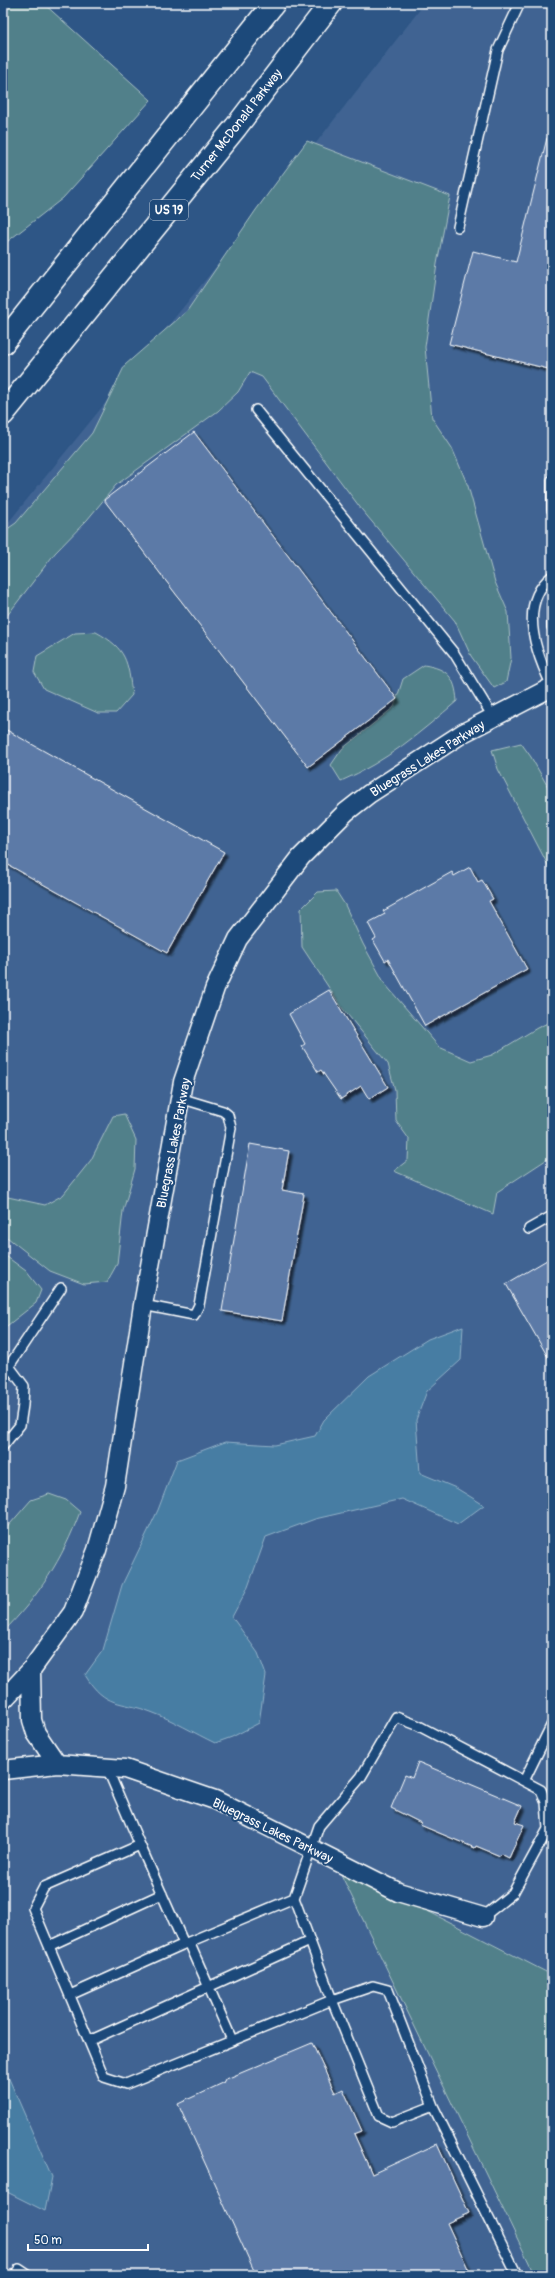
<svg xmlns="http://www.w3.org/2000/svg" width="555" height="2278" viewBox="0 0 555 2278" font-family="Pangolin,sans-serif">
<style>
.built{fill:#406492}
.green{fill:#51808a;stroke:#a8c0c4}
.water{fill:#477da3;stroke:#91b1c8}
.building{fill:#5b7aa7;stroke:#fff;filter:url(#shadow)}
.lines{fill:none;stroke-linecap:round;stroke-linejoin:round}
.lane-casing{stroke:#fff;stroke-width:12}
.street-casing{stroke:#fff;stroke-width:21}
.highway-casing{stroke:#fff;stroke-width:25}
.lane{stroke:#1f4a7a;stroke-width:9}
.street{stroke:#1f4a7a;stroke-width:18}
.highway{stroke:#1f4a7a;stroke-width:22}
.labels{text-anchor:middle;stroke-width:4;stroke-linejoin:round;paint-order:stroke}
.shield{fill:#1f4a7a;stroke:#bcc9d7;stroke-width:1}
.shield-label{font-size:12px;font-weight:bold;fill:#fff}
.street-label{font-size:13px;fill:#fff;stroke:#1f4a7a}
</style>
<defs>
<filter id="shadow"><feDropShadow dx="3.5" dy="3.5" stdDeviation="1" flood-color="#0009"/></filter>
</defs>
<rect width="100%" height="100%" fill="#2e5686"/>
<filter id="ink" filterUnits="userSpaceOnUse"><feTurbulence type="fractalNoise" baseFrequency=".025" numOctaves="2"/><feDisplacementMap in="SourceGraphic" scale="8" xChannelSelector="R" yChannelSelector="G"/><feConvolveMatrix kernelMatrix="1 2 1 2 8 2 1 2 1" color-interpolation-filters="sRGB"/></filter>
<g filter="url(#ink)">
<!-- built -->
<path class="built" d="M425,3H552V1975L337,1865L535,2275H3V529L302,161Z"/>
<!-- green -->
<path class="green" d="M3,3H43L151,100L63,198L3,245Z
M307,141L450,196L437,264L425,347L432,418L452,448L468,486L495,582L508,612L511,658L506,682L494,688L471,656L455,621L362,510L262,377L250,372L238,392L218,411L116,485L87,520L55,553L3,621V532L16,523L92,433L125,365L187,311L256,210Z
M96,632C127,649 128,661 132,695L116,713H98L44,689L34,672L37,656L75,633Z
M424,665C448,669 455,677 457,701C421,732 386,762 341,781L331,765L342,749L394,707L403,679Z
M521,743L531,757L552,794V873L498,769L492,750Z
M336,891L345,905L363,944L385,984L439,1047L471,1061L492,1055L537,1028L552,1021V1156L497,1192L493,1214L394,1171L408,1160L409,1139L396,1121L395,1090L388,1064L343,1009L302,947L301,909L318,892Z
M124,1114L136,1140L135,1169L123,1211L117,1264L107,1282L84,1284L50,1271L3,1234V1196L45,1205L63,1195L91,1160L113,1116Z
M3,1254L26,1271L41,1290L36,1303L3,1329Z
M49,1494L66,1500L80,1512C62,1560 39,1596 3,1632V1532L31,1500Z
M336,1864L552,1975V2275H535Z"/>
<!-- water -->
<path class="water" d="M463,1326L461,1360L427,1391L416,1420L420,1473L456,1488L484,1505L458,1524L402,1499L315,1519L266,1537L248,1587L232,1617L258,1653L266,1675L259,1723L232,1737L215,1743C194,1733 173,1720 151,1712C120,1700 106,1709 85,1675L103,1650L122,1585L158,1510L177,1460L225,1442L275,1445L315,1436L324,1420L369,1376L428,1339Z
M3,2065L52,2177L45,2211L7,2192L3,2187Z"/>
<!-- building -->
<path class="building" d="M547,138H552V370L449,344L473,251L516,262Z
M194,432L397,699L308,767L104,500Z
M3,728L224,852L167,953L3,862Z
M470,867L478,882L482,880L493,899L489,901L527,969L425,1026L388,959L385,961L373,940L376,938L368,923L385,914L383,911L452,872L454,876Z
M329,990L388,1087L369,1099L361,1086L341,1099L321,1070L318,1072L302,1046L305,1044L289,1014Z
M250,1144L289,1151L282,1190L304,1194L282,1321L222,1311Z
M552,1257V1364L506,1284Z
M418,1762L522,1806L515,1822L524,1825L509,1858L501,1854L500,1856L476,1846L475,1848L420,1825L421,1823L391,1808L405,1775L412,1778Z
M312,2043L335,2093L343,2089L362,2131L354,2134L372,2174L437,2144L469,2213L447,2223L471,2275H256L178,2104L225,2082L224,2080Z"/>
<g class="lines">
<defs>
<path id="lane" d="M458,227L498,50L520,3
M256,410L454,653L493,717
M552,480V510
M552,576C517,604 536,654 552,686
M552,606V627
M529,1229L552,1216
M143,1305L194,1315L199,1305L231,1128L228,1115L223,1111L180,1098
M3,1375L10,1367
M3,1446L20,1425L23,1405L24,1386L9,1366L61,1288
M107,1768L140,1845L44,1887L33,1908L104,2077L126,2084L332,2000L294,1898L319,1826L361,1777L396,1717L417,1725L541,1790L546,1802L548,1829L513,1893L483,1917
M524,1781L552,1724
M140,1845L184,1944L294,1898
M189,1942L232,2040
M49,1946L162,1894
M373,1986L388,1990L433,2106L392,2122L379,2116L332,2000Z
M70,1995L184,1944
M89,2041L310,1941
M433,2106L517,2275
M15,2275L19,2269L28,2275"/>
<path id="street" d="M31,1670L32,1720L36,1733L57,1764
M3,1700L31,1670L73,1612L97,1550L115,1486L143,1305L183,1082L215,988L238,939L301,857L346,812L369,794L463,733L552,687
M3,1770L57,1764L125,1769L215,1800L398,1892L483,1917"/>
<path id="highway" d="M3,343L274,3
M3,414L236,127L331,3"/>
</defs>
<!-- lane casing -->
<use href="#lane" class="lane-casing"/>
<!-- street casing -->
<use href="#street" class="street-casing"/>
<!-- highway casing -->
<use href="#highway" class="highway-casing"/>
<!-- lane -->
<use href="#lane" class="lane"/>
<!-- street -->
<use href="#street" class="street"/>
<!-- highway -->
<use href="#highway" class="highway"/>
</g>
</g>
<g class="labels">
<!-- shield labels -->
<rect class="shield" x="150" y="200" width="38" height="20" rx="3"/>
<g class="shield-label">
<text x="169" y="214">US 19</text>
</g>
<!-- street labels -->
<g class="street-label">
<text transform="translate(236 125) rotate(-52)" y="5">Turner McDonald Parkway</text>
<text transform="translate(427 758) rotate(-32)" y="5">Bluegrass Lakes Parkway</text>
<text transform="translate(173 1143) rotate(-79)" y="5">Bluegrass Lakes Parkway</text>
<text transform="translate(273 1830) rotate(26)" y="5">Bluegrass Lakes Parkway</text>
</g>
</g>
<!-- margin -->
<rect width="555" height="2278" fill="none" stroke="#1f4a7a" stroke-width="16"/>
<rect x="8" y="8" width="539" height="2262" fill="none" stroke="#fff" stroke-width="1.5" filter="url(#ink)"/>
<!-- scale -->
<path d="M28 2244v6h120v-6" fill="none" stroke="#ffffff" stroke-width="2"/>
<text x="34" y="2244" font-size="12" fill="#ffffff" stroke="#1f4a7a" stroke-width="3" paint-order="stroke">50 m</text>
</svg>
